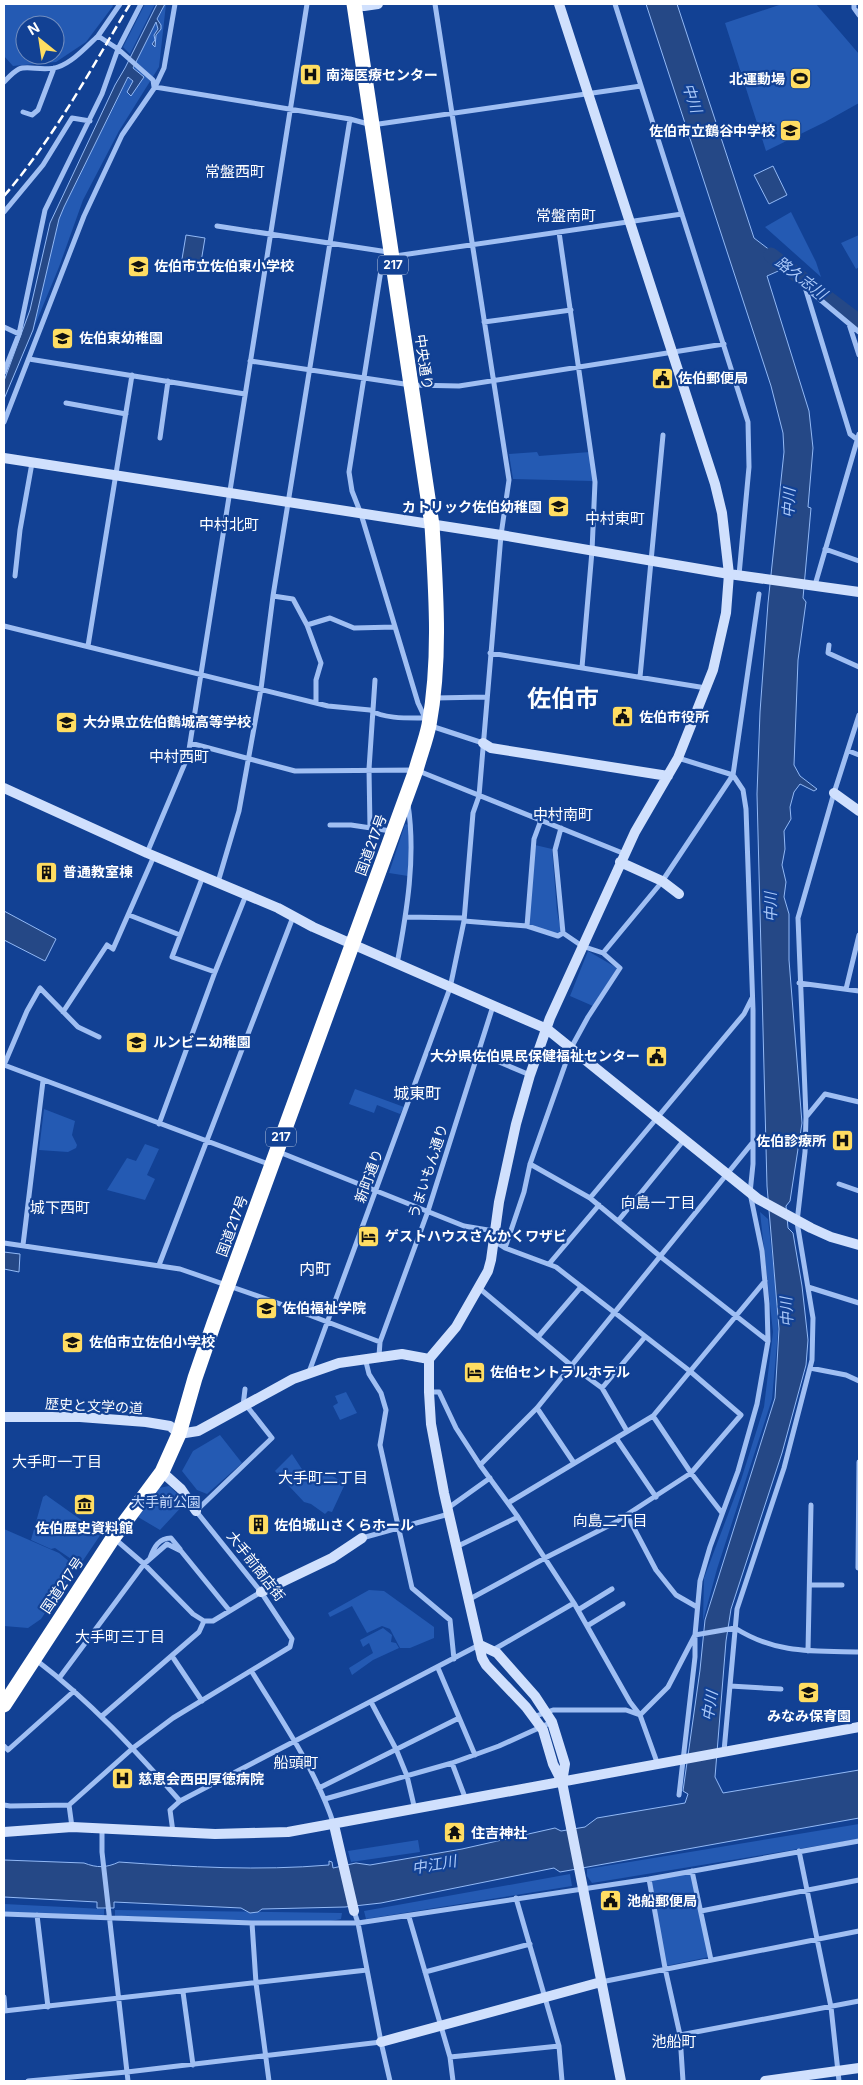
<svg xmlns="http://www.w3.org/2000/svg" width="863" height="2085" viewBox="0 0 863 2085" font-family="Inter,'Noto Sans JP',sans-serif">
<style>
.green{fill:#245ab3;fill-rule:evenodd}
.water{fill:#254886;stroke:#92b9f6}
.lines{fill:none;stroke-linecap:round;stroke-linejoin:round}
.river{stroke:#254886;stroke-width:15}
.street{stroke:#a0bff3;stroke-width:5}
.secondary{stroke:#d0e0fd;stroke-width:10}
.highway{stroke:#fff;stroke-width:15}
.rail{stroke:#fff;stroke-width:2.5;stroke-dasharray:9 4;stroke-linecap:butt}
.labels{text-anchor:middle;stroke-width:4.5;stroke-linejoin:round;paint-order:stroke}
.shield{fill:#124194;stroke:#b8c6df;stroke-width:1}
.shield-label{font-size:12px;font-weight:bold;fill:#fff}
.poi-label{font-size:14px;font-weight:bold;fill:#fff;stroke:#124194;text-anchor:start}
.street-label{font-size:14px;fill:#fff;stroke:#124194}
.park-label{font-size:14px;fill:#c8dcfd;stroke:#124194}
.water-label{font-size:15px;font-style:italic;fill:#accafa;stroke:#124194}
.neighbourhood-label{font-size:15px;fill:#fff;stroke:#124194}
.quarter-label{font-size:16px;fill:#fff;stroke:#124194}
.town-label{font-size:24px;font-weight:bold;fill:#fff;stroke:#124194}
</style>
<rect width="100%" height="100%" fill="#124194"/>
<!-- green -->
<path class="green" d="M4,4H112L113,6L86,42L56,62L13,66L4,56ZM25,25H55V55H25Z
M145,4H155L130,54L123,47Z
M165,4H166L159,67L119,131L83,200L59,267L33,330L59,219L64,207Z
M782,4H816L859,54V103L825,122L766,151L725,23Z
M791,212L816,262L821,277L765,227Z
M859,235V267L856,269L841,243Z
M537,452L539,456L590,452L593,481L513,479L509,454Z
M405,824L409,825L408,876L389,873Z
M535,845L552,849L557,911L561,931L558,934L529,925Z
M588,951L617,968L593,1006L570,996Z
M355,1089L404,1107L400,1114L377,1105L374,1113L349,1104Z
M44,1109L75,1121L72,1135L77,1145L76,1148L68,1152L39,1150Z
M145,1144L159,1149L147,1175L155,1179L145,1200L107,1190L127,1158L136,1161Z
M760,1212L768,1219L776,1290L778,1332L772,1399L717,1569L703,1621L704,1578L741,1480L764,1407L773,1332Z
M346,1392L357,1413L340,1420L333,1406L338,1403L335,1396Z
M220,1435L242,1463L207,1494L197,1490L182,1471L193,1451Z
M292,1454L311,1483L328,1473L345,1484L332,1512L328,1511L325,1514L311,1504L304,1502L275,1471Z
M169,1486L186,1502L160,1530L138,1517L159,1488Z
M46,1495L101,1534L80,1565L55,1548L51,1549L31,1540L43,1497Z
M4,1529L59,1553L71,1563L70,1576L41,1619L28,1628L4,1626Z
M369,1590L384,1591L434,1627V1638L410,1648H400L390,1629L382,1626L367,1633L352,1606L330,1617L328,1613Z
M383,1628L392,1635L391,1642L396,1643L399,1648L373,1660L352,1675L349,1668L373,1653L369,1643L363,1647L360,1640Z
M859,1824V1839L592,1883L587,1876V1869Z
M418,1840L420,1852L351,1862L348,1851Z
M691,1873L709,1957L666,1966L651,1880Z
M570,1874L572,1886L366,1919L364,1911Z
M4,1904L104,1909V1916L4,1912Z
M115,1910L342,1913L341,1919L331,1921H253L115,1916Z"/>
<!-- water -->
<path class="water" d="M157,4H165L157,19L161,25V29L156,35L155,47L152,44L155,40L154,35L158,29L156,22L133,68L144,77L131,96L127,92L133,81L128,77L64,207L59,219L33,330L4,399V381L30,310L50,223L115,85L125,68Z
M646,4H677L754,238L788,264L785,268L767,276L809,411L813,448L808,507L811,508L803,598L806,602L798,660L794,765L800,776L817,789L814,791L800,784L794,792L790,807L791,819L784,831L785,849L782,865L786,882L784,897L789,914V960L802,1123L790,1201L786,1206L788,1228L793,1233L802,1286L808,1340L806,1365L782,1453L731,1609L726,1641L715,1777L723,1793L859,1770V1818L560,1872L554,1868L381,1903L345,1907L262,1909L258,1912L250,1913L241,1908L114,1902V1908H97V1902L4,1897V1860L84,1863C97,1868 106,1868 119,1862C189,1867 259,1871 329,1865V1861L332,1862L333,1868L356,1863L370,1865L462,1849L555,1828L561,1831L585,1827L597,1818L685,1803L688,1794L683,1791L700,1670L705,1620L775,1398L779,1329L767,1186L757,794L760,712L768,603L784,452L783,433L771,386Z
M773,166L787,195L769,204L754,175Z
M186,235L205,238L200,268L181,265Z
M4,911L56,939L45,961L4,940Z
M4,1252L20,1254L19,1272L4,1269Z"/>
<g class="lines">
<!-- river -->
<path class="river" d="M771,255L859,322"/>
<!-- street -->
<path class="street" d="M615,4L748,422L749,467L739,575
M854,4V8L859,15
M98,36L120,4
M4,82C8,78 13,72 19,69C28,65 44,72 58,67C73,62 86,47 98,36L118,49L153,80L154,87
M155,87L350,119L372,125L641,86
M23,112L32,115L38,110L54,68
M4,212L43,165L72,118L90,121
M217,226L388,252
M559,232L595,482L592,551L582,667
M395,256L682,214
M392,266L381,270L349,472L352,491L361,514L418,703L426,720
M484,322L571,310
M849,324L859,355
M4,327L19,334
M859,332L805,287L850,434L859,441
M29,359L245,394
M250,361L411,385L459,386L724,344
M4,372L19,334L45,210L102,94L118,49L141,4
M66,403L126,414
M4,422L84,216L122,135L155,87L164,68L175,4
M160,438L168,381
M825,549L859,561
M15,576L20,530L32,463
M815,585L859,434
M273,596L293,599L307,625L321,663L316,680V703
M307,625L330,618L354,628L395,627
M4,626L328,706L370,710C384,719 408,718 425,718
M829,645L828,653L859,667
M88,646L132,375
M490,653L706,688
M640,677L663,435
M435,698L486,697
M431,726L483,743
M190,743L295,771L416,770L625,854
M849,751L859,755
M678,758L733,775L743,790L746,809L753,1010V1164L750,1193L762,1251L767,1304L768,1341L757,1404L738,1471L710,1547L700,1581L695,1635V1657L679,1795
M330,825H351L391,831
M370,828L369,769L375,680
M561,828L555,850L563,933
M147,853L188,756L307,4
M203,876L172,957L215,972
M218,882L239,811L261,689L273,596L350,119
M129,915L180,935
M406,917L464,918
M464,921L527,926L558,936L563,933L582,946L603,953L661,883L733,775L759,594
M527,926L534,839L541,820
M397,964C407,911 416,857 408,804
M799,983L859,991
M846,989L859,935
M63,1012L107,945L113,949L154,856
M99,1037L78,1027L40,988L27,1011L4,1065L271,1165
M478,1053L530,1075
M807,1116L825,1094L859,1102
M159,1124L215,972L246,895
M279,1152L464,1226L494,1231
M530,1164L590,1198L661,1257L768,1341
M839,1184L859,1191
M590,1198L744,1014L752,998
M618,1221L684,1140
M4,1243L180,1269L275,1302L380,1342
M23,1245L43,1081
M505,1248L524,1192L530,1164L571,1048L588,1017L620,968L603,953
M549,1264L599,1205
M159,1265L293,917
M808,1287L859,1303
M479,1288L572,1366L602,1388L627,1431
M538,1337L581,1287
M379,1356L380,1342L428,1211L493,1006
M365,1358L369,1374L381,1393L386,1410L380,1445L412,1588L450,1620L454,1659
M810,1368L846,1375L859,1381
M309,1372L450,988L464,921L473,813L479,796L501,535L509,480L435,4
M602,1388L645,1337
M429,1392H439L456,1428L480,1465L518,1517L574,1603L630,1702L640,1715L658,1765
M243,1406L245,1389
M537,1408L574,1463
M653,1416L691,1473L722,1513
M616,1438L656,1497
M480,1465L537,1408L753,1142
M508,1503L653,1416L765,1281
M448,1508L490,1478
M627,1515L656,1570L676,1595L697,1607
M362,1538L449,1514
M115,1539L144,1564L193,1614L204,1621H213L261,1592
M456,1547L518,1517
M150,1558C154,1547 159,1538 171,1538L180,1549
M858,1568L859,1462
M810,1585H842
M468,1600L545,1558L614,1523L691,1473L741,1415L691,1372L556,1267L505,1248L494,1241
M578,1610L612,1589
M587,1626L623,1604
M493,1650L574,1603
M808,1651L811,1505
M172,1656L202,1701
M36,1660C90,1701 135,1750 180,1801
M438,1668L475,1755
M252,1672C282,1721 316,1770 334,1825
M60,1677L144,1564L167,1544L181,1551L229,1610
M730,1686L781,1689
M371,1702L396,1749L407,1776L415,1810
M640,1715L668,1687L695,1635L735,1628C776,1654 813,1651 859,1652
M102,1716L199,1632L204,1621
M533,1717L553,1710H626L640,1715
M4,1746L8,1750L74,1691
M724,1751L737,1609L784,1468L812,1360L813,1318L797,1222L805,1152L806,1117L798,918L834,793L859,715
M452,1763L466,1800
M319,1788L459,1718
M325,1799L452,1763L499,1746L552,1722
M4,1805L10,1806L69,1805
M72,1827L69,1805L133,1748L173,1718L290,1647L292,1639L261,1592L196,1511L272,1438L246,1405
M102,1828V1852L128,2081
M173,1832L170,1810L180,1801L479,1645
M799,1851L831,2007L839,2081
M692,1871L711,1960
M649,1879L665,1968L680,2035L683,2081
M516,1898L559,2046L562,2081
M354,1911L358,1923L381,2042L390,2081
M701,1911L859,1880
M4,1914L252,1923H358L649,1879L859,1841
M37,1915L48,2007
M409,1917L450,2057L453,2081
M252,1923L256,1983L269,2081
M425,1972L530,1944
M601,1982L859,1931
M183,1992L193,2065
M4,1997L5,2011
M4,2011L367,1970
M680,2035L859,2001
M450,2057L559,2046
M28,2081L127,2072L381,2042"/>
<!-- secondary -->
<path class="secondary" d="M354,4L364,6L378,4
M4,458L501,535L729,574L859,592
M483,743L491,748L668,776
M4,788L147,853L278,908L313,927L547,1029L758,1199L811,1228L831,1237L859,1245
M834,793L859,811
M620,862L662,881L679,894
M429,1359V1392L431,1424L444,1493L482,1658L486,1665L526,1707L543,1730L553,1764L562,1782L621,2081
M4,1417H80L146,1422L170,1426L179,1434L198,1431L293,1379L339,1363L402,1354L429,1359L456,1327L488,1271L491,1260L499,1202L516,1124L530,1075L550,1018L635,832L678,758L713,670L726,613L729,574L722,513L715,484L559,4
M162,1472L181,1489L196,1511
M261,1592L332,1558L362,1538
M480,1645L497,1653L535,1696L552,1722L565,1764L562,1782
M334,1825L354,1911
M4,1832L72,1827L215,1834L288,1832L859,1727
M381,2042L601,1982
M765,2081L859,2068"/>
<!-- highway -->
<path class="highway" d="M4,1705L113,1538L162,1472L179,1434L195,1378L214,1323L416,770C420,755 426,740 429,725C441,659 436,592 432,525L354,4"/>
<!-- rail -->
<path class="rail" d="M4,196C54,138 91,69 130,4"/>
</g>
<!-- icons -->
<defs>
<symbol id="hospital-square" viewBox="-11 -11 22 22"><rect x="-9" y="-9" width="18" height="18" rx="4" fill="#ffdd62" stroke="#124194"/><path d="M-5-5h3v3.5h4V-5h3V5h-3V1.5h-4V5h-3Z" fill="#111"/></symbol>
<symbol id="stadium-square" viewBox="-11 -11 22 22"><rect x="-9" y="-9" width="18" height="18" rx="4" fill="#ffdd62" stroke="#124194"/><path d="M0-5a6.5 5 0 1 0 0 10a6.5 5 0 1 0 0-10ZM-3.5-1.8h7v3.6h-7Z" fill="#111"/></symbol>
<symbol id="school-square" viewBox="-11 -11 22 22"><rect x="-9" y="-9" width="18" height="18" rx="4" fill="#ffdd62" stroke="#124194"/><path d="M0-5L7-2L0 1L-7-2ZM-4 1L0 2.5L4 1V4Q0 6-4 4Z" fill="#111"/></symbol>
<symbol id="civic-square" viewBox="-11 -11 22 22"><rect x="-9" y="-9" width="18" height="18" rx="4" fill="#ffdd62" stroke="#124194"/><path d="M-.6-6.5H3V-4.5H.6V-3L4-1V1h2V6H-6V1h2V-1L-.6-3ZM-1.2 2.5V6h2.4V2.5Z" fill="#111"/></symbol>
<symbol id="building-square" viewBox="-11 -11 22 22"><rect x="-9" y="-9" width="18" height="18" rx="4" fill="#ffdd62" stroke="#124194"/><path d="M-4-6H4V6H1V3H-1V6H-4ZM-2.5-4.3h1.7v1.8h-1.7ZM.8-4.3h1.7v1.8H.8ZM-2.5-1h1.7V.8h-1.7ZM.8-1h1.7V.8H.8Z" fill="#111"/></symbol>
<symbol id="hotel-square" viewBox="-11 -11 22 22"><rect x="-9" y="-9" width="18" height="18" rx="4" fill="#ffdd62" stroke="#124194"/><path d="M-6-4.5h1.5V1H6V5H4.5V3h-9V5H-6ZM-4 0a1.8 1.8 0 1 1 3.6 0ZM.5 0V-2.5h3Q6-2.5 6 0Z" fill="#111"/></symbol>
<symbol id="museum-square" viewBox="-11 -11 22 22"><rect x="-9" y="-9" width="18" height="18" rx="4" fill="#ffdd62" stroke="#124194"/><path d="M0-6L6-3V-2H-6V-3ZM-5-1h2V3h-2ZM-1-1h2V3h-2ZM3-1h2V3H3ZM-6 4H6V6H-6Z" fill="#111"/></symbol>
<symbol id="temple-square" viewBox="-11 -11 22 22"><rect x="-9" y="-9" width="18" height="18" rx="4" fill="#ffdd62" stroke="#124194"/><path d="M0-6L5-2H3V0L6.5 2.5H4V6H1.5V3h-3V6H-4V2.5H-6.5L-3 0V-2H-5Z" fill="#111"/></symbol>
</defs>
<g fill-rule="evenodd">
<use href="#hospital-square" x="298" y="62" width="25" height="25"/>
<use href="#stadium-square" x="788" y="66" width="25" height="25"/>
<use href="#school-square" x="778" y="118" width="25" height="25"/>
<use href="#school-square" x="126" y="254" width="25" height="25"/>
<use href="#school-square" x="50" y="326" width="25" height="25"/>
<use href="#civic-square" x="650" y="366" width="25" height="25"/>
<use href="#school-square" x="546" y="494" width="25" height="25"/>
<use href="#civic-square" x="610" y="704" width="25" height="25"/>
<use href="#school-square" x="54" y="710" width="25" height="25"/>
<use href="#building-square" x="34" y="860" width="25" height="25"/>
<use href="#school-square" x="124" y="1030" width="25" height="25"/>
<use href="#civic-square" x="644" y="1044" width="25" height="25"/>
<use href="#hospital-square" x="830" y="1128" width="25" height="25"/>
<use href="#hotel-square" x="356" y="1224" width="25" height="25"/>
<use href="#school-square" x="254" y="1296" width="25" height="25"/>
<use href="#school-square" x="60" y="1330" width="25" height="25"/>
<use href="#hotel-square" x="462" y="1360" width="25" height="25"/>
<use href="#museum-square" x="72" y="1492" width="25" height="25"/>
<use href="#building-square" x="246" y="1512" width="25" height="25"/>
<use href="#school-square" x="796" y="1680" width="25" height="25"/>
<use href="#hospital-square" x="110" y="1766" width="25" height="25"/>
<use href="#temple-square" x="442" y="1820" width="25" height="25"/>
<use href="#civic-square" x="598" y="1888" width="25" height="25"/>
</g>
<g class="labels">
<!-- shield labels -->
<g class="shield">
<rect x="378" y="255.5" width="30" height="19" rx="4"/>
<rect x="266" y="1127.5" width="30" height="19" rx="4"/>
</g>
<g class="shield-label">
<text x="393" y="269">217</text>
<text x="281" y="1141">217</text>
</g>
<!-- poi labels -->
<g class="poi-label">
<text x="326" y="80">南海医療センター</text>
<text x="785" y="84" text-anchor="end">北運動場</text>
<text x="775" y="136" text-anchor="end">佐伯市立鶴谷中学校</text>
<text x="154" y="271">佐伯市立佐伯東小学校</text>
<text x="79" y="343">佐伯東幼稚園</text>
<text x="678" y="383">佐伯郵便局</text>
<text x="542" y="512" text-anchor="end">カトリック佐伯幼稚園</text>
<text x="639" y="722">佐伯市役所</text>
<text x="83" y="727">大分県立佐伯鶴城高等学校</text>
<text x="63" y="877">普通教室棟</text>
<text x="153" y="1047">ルンビニ幼稚園</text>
<text x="640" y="1061" text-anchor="end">大分県佐伯県民保健福祉センター</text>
<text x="826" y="1146" text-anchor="end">佐伯診療所</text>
<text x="385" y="1241">ゲストハウスさんかくワザビ</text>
<text x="282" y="1313">佐伯福祉学院</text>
<text x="89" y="1347">佐伯市立佐伯小学校</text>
<text x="490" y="1377">佐伯セントラルホテル</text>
<text x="274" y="1530">佐伯城山さくらホール</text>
<text x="84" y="1533" text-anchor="middle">佐伯歴史資料館</text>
<text x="809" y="1721" text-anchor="middle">みなみ保育園</text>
<text x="138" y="1784">慈恵会西田厚徳病院</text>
<text x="471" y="1838">住吉神社</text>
<text x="627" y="1906">池船郵便局</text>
</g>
<!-- street labels -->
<g class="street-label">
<text transform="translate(424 362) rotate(82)" y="5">中央通り</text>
<text transform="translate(371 845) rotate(-70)" y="5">国道217号</text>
<text transform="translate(428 1171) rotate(-72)" y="5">うまいもん通り</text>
<text transform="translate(369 1176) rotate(-70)" y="5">新町通り</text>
<text transform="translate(232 1226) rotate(-70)" y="5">国道217号</text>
<text transform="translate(94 1406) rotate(3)" y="5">歴史と文学の道</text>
<text transform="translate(256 1566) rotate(52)" y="5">大手前商店街</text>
<text transform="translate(62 1585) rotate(-56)" y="5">国道217号</text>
</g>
<!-- park labels -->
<g class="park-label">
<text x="166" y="1507">大手前公園</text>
</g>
<!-- water labels -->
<g class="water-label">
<text transform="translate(692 98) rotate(72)" y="5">中川</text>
<text transform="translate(801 278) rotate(37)" y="5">路久志川</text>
<text transform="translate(789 503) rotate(-87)" y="5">中川</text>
<text transform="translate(771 907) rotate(-91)" y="5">中川</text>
<text transform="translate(787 1312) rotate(-93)" y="5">中川</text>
<text transform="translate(710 1706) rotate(-81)" y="5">中川</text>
<text transform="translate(434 1865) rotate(-10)" y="5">中江川</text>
</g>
<!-- neighbourhood labels -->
<g class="neighbourhood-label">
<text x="235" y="177">常盤西町</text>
<text x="566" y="221">常盤南町</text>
<text x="615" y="524">中村東町</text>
<text x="229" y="530">中村北町</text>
<text x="179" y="762">中村西町</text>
<text x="563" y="820">中村南町</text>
<text x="658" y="1208">向島一丁目</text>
<text x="60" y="1213">城下西町</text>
<text x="57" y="1467">大手町一丁目</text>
<text x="323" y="1483">大手町二丁目</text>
<text x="610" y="1526">向島二丁目</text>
<text x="120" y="1642">大手町三丁目</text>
<text x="296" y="1768">船頭町</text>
<text x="674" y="2047">池船町</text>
</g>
<!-- quarter labels -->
<g class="quarter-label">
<text x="417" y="1099">城東町</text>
<text x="315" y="1275">内町</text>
</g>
<!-- town labels -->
<g class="town-label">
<text x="563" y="707">佐伯市</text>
</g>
</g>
<!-- border -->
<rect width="863" height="2085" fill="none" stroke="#ffffff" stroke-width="10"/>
<!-- north arrow -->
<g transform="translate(40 40) rotate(330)"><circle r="24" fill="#124194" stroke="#718dbf"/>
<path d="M0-4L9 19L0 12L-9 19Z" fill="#ffdd62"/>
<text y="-8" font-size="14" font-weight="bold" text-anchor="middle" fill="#ffffff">N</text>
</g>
</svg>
